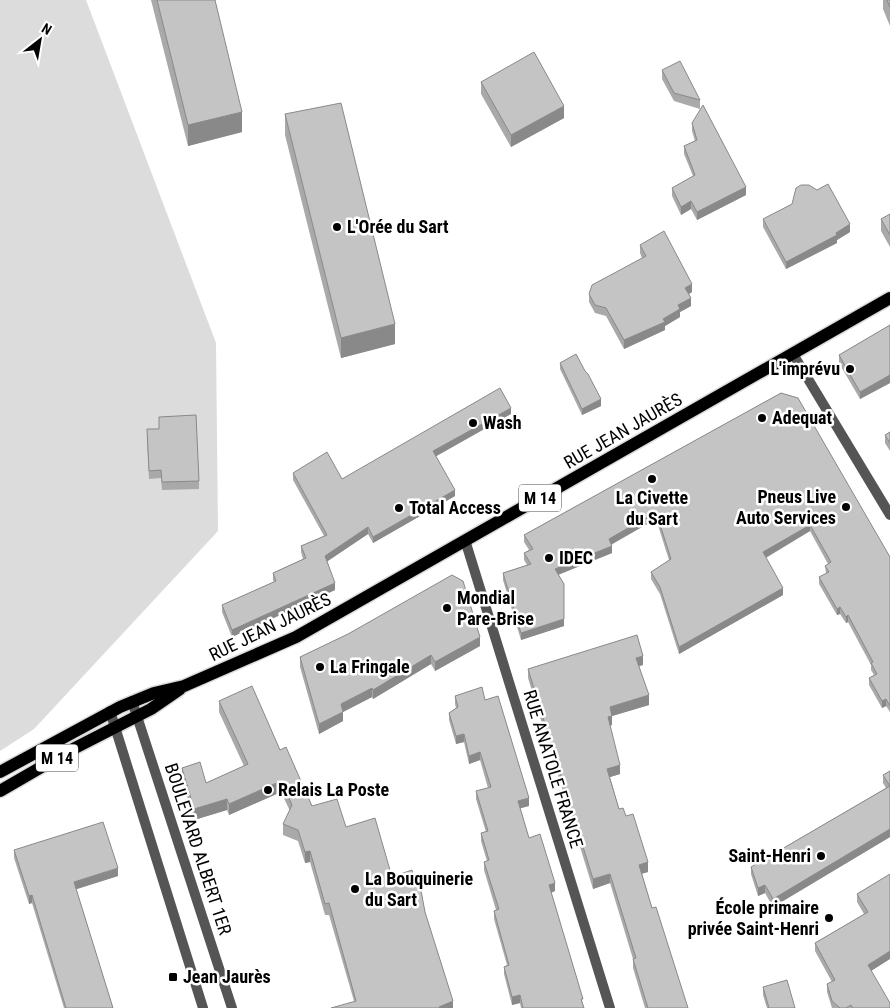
<svg xmlns="http://www.w3.org/2000/svg" width="890" height="1008" viewBox="0 0 890 1008" font-family="'Roboto Condensed',sans-serif">
<style>
.green{fill:#dcdcdc}
.lines{fill:none;stroke-linecap:round;stroke-linejoin:round}
.primary-casing{stroke:#dbdbdb;stroke-width:15}
.minor{stroke:#555;stroke-width:10}
.primary{stroke:#000;stroke-width:12}
.wall{fill:#a9a9a9}
.shaded-wall{fill:#898989}
.building{fill:#c4c4c4;stroke:#898989}
.poi-dot{fill:#000;stroke:#fff;stroke-width:2}
.labels{text-anchor:middle;stroke-width:5;stroke-linejoin:round;paint-order:stroke}
.shield{fill:#fff;stroke:#4c4c4c;stroke-width:1}
.shield-label{font-size:16px;font-weight:bold;fill:#000}
.poi-label{font-size:18px;font-weight:bold;fill:#000;stroke:#fff;text-anchor:start}
.street-label{font-size:18px;fill:#000;stroke:#fff}
</style>
<rect width="100%" height="100%" fill="#fff"/>
<!-- green -->
<path class="green" d="M0,0H86L216,343L218,531L34,729L0,751Z"/>
<g class="lines">
<defs>
<path id="primary" d="M0,772L120,707L154,693L184,686L296,637L890,298
M0,791L69,751L151,709L180,689"/>
</defs>
<!-- primary casing -->
<use href="#primary" class="primary-casing"/>
<!-- minor -->
<path class="minor" d="M793,354L890,515
M465,540L610,1008
M132,701L232,1008
M110,711L203,1008"/>
<!-- primary -->
<use href="#primary" class="primary"/>
</g>
<!-- wall -->
<path class="wall" d="M151,0H215L242,132L188,146Z
M883,0H890V26L883,9Z
M662,70L700,100V109L674,101L662,79Z
M481,82L564,118L511,147L481,94Z
M285,114L395,344L341,358L285,135Z
M692,123L746,195L697,220L691,209L681,215L672,196V188L693,176L684,154V146L695,141L692,131Z
M890,214V247L881,231V219Z
M763,219L850,232L837,240V243L786,269L763,227Z
M640,245L692,292L689,294L691,306L680,312V317L665,326V330L624,349L606,316L595,313L589,302V294L642,258L640,253Z
M890,325V383L860,399L839,363V355Z
M560,363L601,406L582,415L560,369Z
M781,393L890,557V712L886,706L882,708L869,685V678L874,675L871,670V665L848,622L846,623L840,614L837,615L819,584V577L826,574L825,566L828,564L810,531L766,558L783,595L679,654L660,594L651,579V572L669,560L656,519L611,544L612,553L558,575L564,626L521,640L503,580V573L527,565L524,560V553L529,550L524,542V535Z
M511,414L436,456L455,496L373,543L368,534L327,561L335,590L232,637L222,612V605L274,582L273,580V573L303,559L301,552V546L324,536L293,480V473L342,479Z
M890,432V451L885,443V435Z
M147,437L199,481V489L162,490L161,478L149,479Z
M480,646L435,671L431,664L373,699L372,697L343,712V721L319,734L300,667V657Z
M643,665L639,666L649,705L612,716V725L610,726L620,774L610,777L619,809L626,816L648,872L642,874L652,908L688,1008H645L633,968V959L610,883L593,889L528,678V669Z
M455,696L485,700L529,806L520,808L529,838L555,891L551,893L584,1008H521L520,1003L512,1005L504,974V967L507,965L494,919V911L496,910L484,870V862L487,861L481,841V833L486,832L476,799V791L488,788L480,760L469,764L464,742L456,744L449,720V713L456,708L455,704Z
M219,701L280,750L312,806L346,827L392,877L416,886L425,912L453,1008L354,1001L329,915H325L310,862L305,863L298,841L283,835V824L290,811L281,792L229,815L227,810L194,820L182,779V768L206,783L244,766L219,712Z
M890,771V837L773,907L765,893L758,896L751,874V867L886,788L883,783V775Z
M14,850L118,876L76,889L113,1008H64L32,903L29,904L14,858Z
M890,874L871,971L890,1008H832L827,992V984L832,982L815,951V943L864,914L857,902V894Z
M763,987L795,1008H767L763,995Z"/>
<!-- shaded-wall -->
<path class="shaded-wall" d="M564,106V118L511,147V135Z
M242,112V132L188,146V125Z
M746,187V195L697,220V212Z
M691,201V209L681,215V207Z
M850,224V232L837,240V243L786,269V262Z
M692,284V292L685,296V288Z
M691,298V306L680,312V317L665,326V330L624,349V340L663,319L678,305Z
M395,324V344L341,358V338Z
M890,375V383L860,399V392Z
M601,399V406L582,415V409Z
M511,408V414L433,458V451Z
M455,490V496L373,543V537Z
M656,512V519L609,546V539Z
M810,525V531L763,559V552Z
M368,527V534L325,563V556Z
M612,546V553L555,576V569Z
M335,583V590L232,637V630Z
M783,588V595L679,654V647Z
M840,607V614L837,615V609Z
M848,615V622L846,623V617Z
M564,619V626L521,640V633Z
M480,637V646L435,671V662Z
M431,655V664L373,699V690Z
M643,656V665L636,667V658Z
M372,688V697L343,712V721L319,734V724L341,704Z
M649,695V705L612,716V725L608,726V717L610,707Z
M886,699V706L882,708V701Z
M464,734V742L456,744V736Z
M480,752V760L469,764V756Z
M620,765V774L607,778V769Z
M281,781V792L229,815V804Z
M529,798V806L518,809V801Z
M227,799V810L194,820V809Z
M890,829V837L773,907V899Z
M310,851V862L305,863V852Z
M648,862V872L639,874V865Z
M118,868V876L74,890V882Z
M610,874V883L593,889V879Z
M555,883V891L549,893V885Z
M765,885V893L758,896V888Z
M32,895V903L29,904V896Z
M890,951V959L868,973V965Z
M520,995V1003L512,1005V997Z
M453,1001V1008H439V1007Z"/>
<!-- building -->
<path class="building" d="M157,0H215L242,112L188,125Z
M887,0H890V7Z
M534,52L564,106L511,135L481,82Z
M680,61L700,100L674,93L662,70Z
M341,103L395,324L341,338L285,114Z
M703,105L746,187L697,212L691,201L681,207L672,188L695,175L684,146L697,140L692,123Z
M828,184L850,224L836,233L837,235L786,262L763,219L792,204L796,188L801,185H809L817,190Z
M890,214V235L881,219Z
M664,231L692,284L685,288L691,298L678,305L680,309L663,319L665,322L624,340L606,308L595,305L589,294L592,285L646,256L640,245Z
M890,325V375L860,392L839,355Z
M576,354L585,371L588,374L601,399L582,409L560,363Z
M500,388L511,408L433,451L455,490L373,537L368,527L325,556L335,583L232,630L222,605L276,581L273,573L306,558L301,546L327,535L293,473L327,452L342,479Z
M781,393L798,398L890,557V706L886,699L882,701L869,678L877,674L871,663L873,662L848,615L846,617L840,607L837,609L819,577L829,572L825,566L831,562L810,525L763,552L783,588L679,647L660,587L651,572L671,559L656,512L609,539L612,546L555,569L564,584V619L521,633L503,573L531,564L524,553L533,549L524,535Z
M196,415L199,481L162,482L161,470L149,471L147,429H159V417Z
M890,432V443L885,435Z
M452,575L463,581L480,637L435,662L431,655L373,690L372,688L341,704L343,712L319,724L300,657L348,634Z
M637,635L643,656L636,658L649,695L610,707L612,716L608,717L620,765L607,769L619,809L623,808L626,816L633,814L648,862L639,865L652,908L656,907L688,1008H648L633,959L636,958L610,874L593,879L528,669Z
M252,686L280,750L286,747L312,806L337,799L346,827L375,818L392,877L412,870L416,886L420,885L425,912L453,1001L439,1007L440,1008H331L356,1001L329,903L325,904L310,851L305,852L298,830L283,824L292,805L281,781L229,804L227,799L194,809L182,768L200,762L206,783L248,764L219,701Z
M482,687L485,700L498,696L529,798L518,801L529,838L540,834L555,883L549,885L583,999H581L584,1008H523L520,995L512,997L504,967L509,965L494,911L499,909L484,862L489,860L481,833L488,831L476,791L491,787L480,752L469,756L464,734L456,736L449,713L458,707L455,696Z
M890,771V829L773,899L765,885L758,888L751,867L890,786L883,775Z
M103,822L118,868L74,882L113,1008H66L32,895L29,896L14,850Z
M890,874V951L868,965L890,1003V1008H853L851,1005L846,1008H840L832,1001L827,984L835,980L815,943L868,912L857,894Z
M787,980L795,1008H769L763,987Z"/>
<!-- markers -->
<g class="poi-dot">
<circle cx="337" cy="227" r="5"/>
<circle cx="850" cy="369" r="5"/>
<circle cx="762" cy="418" r="5"/>
<circle cx="473" cy="423" r="5"/>
<circle cx="652" cy="479" r="5"/>
<circle cx="846" cy="507" r="5"/>
<circle cx="399" cy="508" r="5"/>
<circle cx="549" cy="558" r="5"/>
<circle cx="447" cy="608" r="5"/>
<circle cx="320" cy="667" r="5"/>
<circle cx="268" cy="790" r="5"/>
<circle cx="821" cy="856" r="5"/>
<circle cx="355" cy="889" r="5"/>
<circle cx="829" cy="918" r="5"/>
<rect x="168" y="972" width="10" height="10" rx="2.5"/>
</g>
<g class="labels">
<!-- shield labels -->
<g class="shield">
<rect x="519" y="484.5" width="42" height="27" rx="4"/>
<rect x="36" y="744.5" width="42" height="27" rx="4"/>
</g>
<g class="shield-label">
<text x="540" y="504">M 14</text>
<text x="57" y="764">M 14</text>
</g>
<!-- poi labels -->
<g class="poi-label">
<text x="347" y="233">L'Orée du Sart</text>
<text x="840" y="375" text-anchor="end">L'imprévu</text>
<text x="772" y="424">Adequat</text>
<text x="483" y="429">Wash</text>
<text x="836" y="503" text-anchor="end">Pneus Live<tspan x="836" dy="21">Auto Services</tspan></text>
<text x="652" y="504" text-anchor="middle">La Civette<tspan x="652" dy="21">du Sart</tspan></text>
<text x="409" y="514">Total Access</text>
<text x="559" y="564">IDEC</text>
<text x="457" y="604">Mondial<tspan x="457" dy="21">Pare-Brise</tspan></text>
<text x="330" y="673">La Fringale</text>
<text x="278" y="796">Relais La Poste</text>
<text x="811" y="862" text-anchor="end">Saint-Henri</text>
<text x="365" y="885">La Bouquinerie<tspan x="365" dy="21">du Sart</tspan></text>
<text x="819" y="914" text-anchor="end">École primaire<tspan x="819" dy="21">privée Saint-Henri</tspan></text>
<text x="183" y="983">Jean Jaurès</text>
</g>
<!-- street labels -->
<g class="street-label">
<text transform="translate(623 431) rotate(-30)" y="6">RUE JEAN JAURÈS</text>
<text transform="translate(270 627) rotate(-26)" y="6">RUE JEAN JAURÈS</text>
<text transform="translate(553 769) rotate(73)" y="6">RUE ANATOLE FRANCE</text>
<text transform="translate(198 849) rotate(72)" y="6">BOULEVARD ALBERT 1ER</text>
</g>
</g>
<!-- north arrow -->
<g transform="translate(40 40) rotate(31)" stroke="#ffffff" stroke-width="4" paint-order="stroke">
<path d="M0-4L9 19L0 12L-9 19Z" fill="#000000"/>
<text y="-8" font-size="14" font-weight="bold" text-anchor="middle" fill="#000000">N</text>
</g>
</svg>
